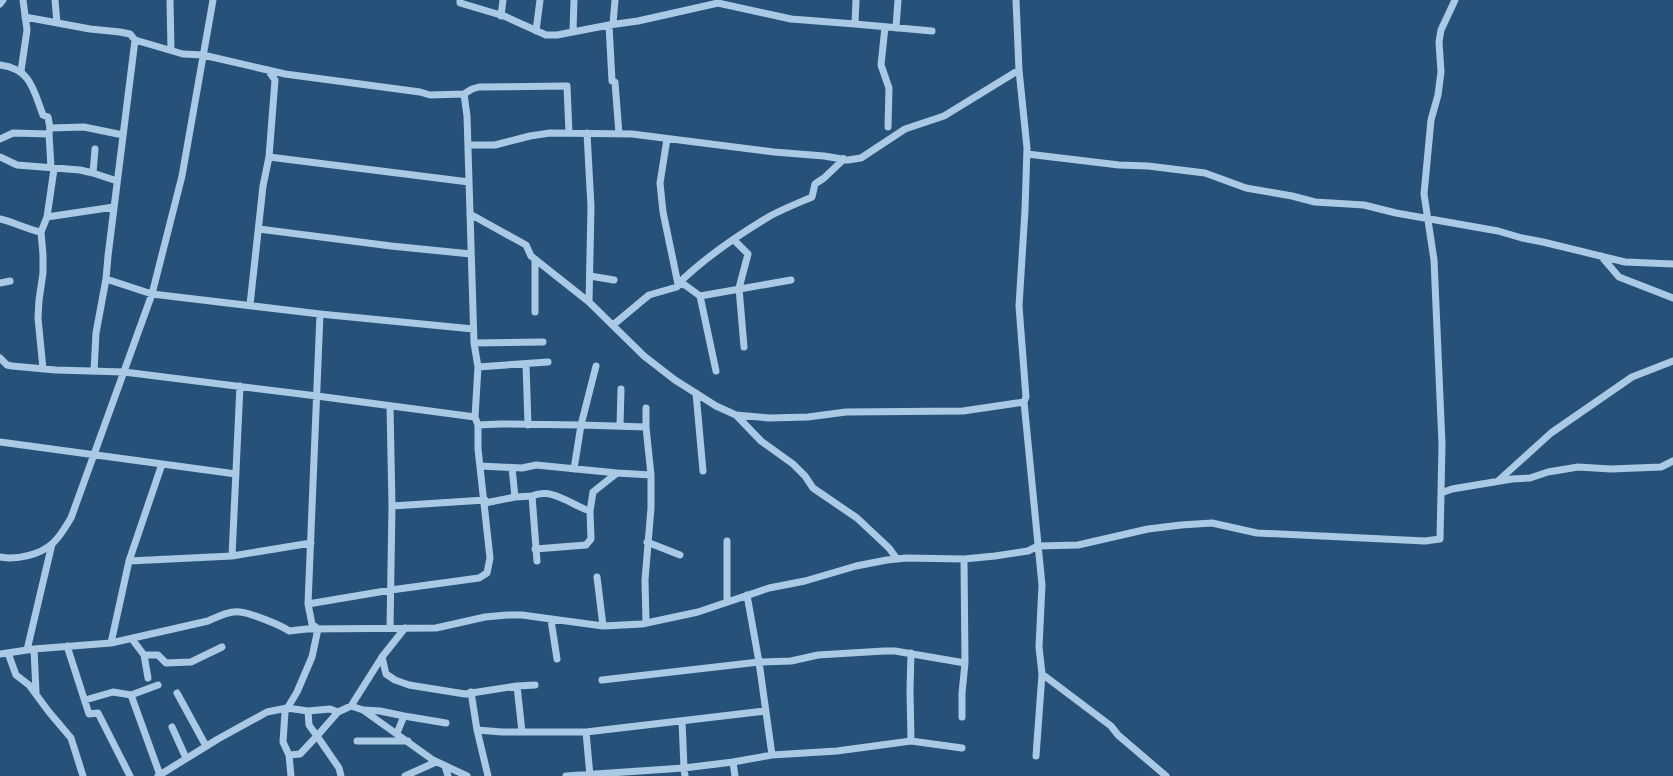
<svg xmlns="http://www.w3.org/2000/svg" width="1673" height="776" viewBox="0 0 1673 776" font-family="'Source Sans 3',sans-serif">
<style>
.lines{fill:none;stroke-linecap:round;stroke-linejoin:round}
.minor{stroke:#aac9e4;stroke-width:7}
</style>
<rect width="100%" height="100%" fill="#26527a"/>
<g class="lines">
<!-- minor -->
<path class="minor" d="M55,0L57,23
M170,0L171,50
M460,0V3L504,16L546,35H557L609,25L638,21L718,3L791,19L855,24L856,0
M1016,0L1019,70L1027,148L1025,210L1019,306L1026,397L1024,402L1042,585L1039,647L1042,674L1036,756
M0,4L3,0
M501,16L503,0
M25,17L90,29L120,32L130,34L135,40L183,54L203,55L285,74L420,92L430,95L464,94
M613,24L615,0
M855,24L932,31
M609,25L612,81L615,82L619,134
M885,27L881,65L889,88L888,127
M896,28L898,0
M536,31L540,0
M573,31L574,0
M0,65C31,69 33,89 43,115L48,117L50,128L49,134L51,168
M21,71L27,30L23,0
M50,128L84,127L123,135
M587,133L591,207L589,302
M0,139L13,133L49,134
M667,139L660,183L663,212L678,284C702,260 740,234 770,216C783,209 798,203 812,197L815,184L824,178L844,159
M468,145H495L530,136L550,133L632,134L774,152L824,156L848,160L861,158L905,129L944,116L1019,70
M1027,154L1119,165L1148,166L1205,173L1246,188L1292,196L1315,202L1364,205L1396,213L1498,231L1522,238L1543,242L1625,262L1673,264
M0,157L17,165L80,170L93,173L117,181
M269,157L469,182
M93,173L95,149
M470,214L526,245L531,256L589,302L644,356L675,380L694,392L716,406L736,415L761,441L793,464L805,476L813,488L857,518L889,548L897,559
M47,217L114,207
M0,219C14,222 26,229 41,232
M259,229L391,246L471,254
M734,240L748,254L739,288L744,347
M1601,256L1619,277L1673,298
M535,259V312
M590,276L614,280
M106,279L152,294L320,314L473,329
M0,283L10,281
M700,296L791,280
M250,305L263,186L269,157L275,80L268,70
M613,325L649,295L677,287L678,284L685,285L700,296L716,371
M474,343L543,342
M0,358L7,365L12,366L56,370L124,372L317,396L475,417
M526,364L528,425
M596,366L581,425L646,427
M478,367L548,362
M43,369L38,318L39,300L43,273V255L41,232L47,217L54,169
M94,371L96,333L106,279L108,256L135,40
M696,393L703,471
M390,406L392,506L390,628
M646,408V427L651,475V508L645,580L646,623
M736,415L769,418L808,417L846,412L963,411L1024,402
M478,425L500,424L581,425L574,469
M620,426L621,389
M0,442L236,474
M480,466L522,468L536,465L617,473
M512,468L515,497
M1498,481L1551,433L1632,377L1673,361
M1441,493L1442,444L1434,260L1424,194L1431,120L1438,95L1441,72L1439,42L1441,30L1455,0
M532,496C553,487 571,505 590,511L591,539L586,545L535,549
M485,503L515,497L532,496L537,561
M392,506L485,500
M590,511L593,492L617,473L651,475
M647,542L680,555
M232,556L240,386
M0,557C17,560 40,555 53,543C60,537 66,526 71,518L152,294L182,176L213,0
M129,561L232,556L311,543
M597,577L603,626
M727,601V541
M308,604L391,590L479,578L487,573L490,558L478,449V425L475,417L478,367L474,343L467,116L464,94L472,89L479,87L567,86L569,133
M551,620L557,659
M132,639L144,655H158L166,663L191,662L222,647
M111,643L129,561L162,464
M67,646L89,714L98,713L130,776
M34,649L36,692
M27,650L52,544
M8,653L16,675L29,685L49,712L71,738L83,776
M911,653L910,690L911,741
M0,654L34,649L111,643L208,621C217,617 230,610 240,612C250,613 281,625 289,631L307,629L436,628L485,617L507,615H522L603,626L642,624L698,612L769,588L805,581L856,566L887,560L906,558L964,559L995,556L1028,551L1038,546L1078,545L1148,529L1181,525L1212,523L1257,533L1425,541L1440,539L1441,493L1452,489L1512,479L1530,478L1548,472L1578,467L1611,469L1661,467L1673,461
M144,655L148,678
M382,657L386,674L395,680L409,685L465,694L517,686L522,732
M1042,674L1111,726L1118,735L1166,776
M602,680L759,662L791,661L818,655L884,651H895L965,663
M158,685L131,695L160,775
M517,686L535,685
M471,692L477,730L488,776
M177,693L206,746
M85,700L113,692L131,695
M351,706L363,710L433,760L467,776
M364,710L380,711L404,716L397,733
M404,716L446,723
M962,717V693L965,663L964,559
M172,727L186,758
M477,730L502,732H586L590,776
M586,732L765,711
M357,741H408
M289,755L300,754L317,736L309,725L308,711
M772,755L837,751L911,741L962,748
M733,762L735,776
M445,766L448,776
M158,776L218,739L267,712L287,708L308,711L330,709L338,712
M291,776L289,755L283,742L285,712L297,692L312,657L318,629L312,624L308,604L320,314
M341,776L339,768L317,736L338,712L351,706L382,657L405,628
M405,776L436,762
M566,776L684,768L682,721
M685,776L684,768L733,762L772,755L759,662L747,595"/>
</g>
</svg>
